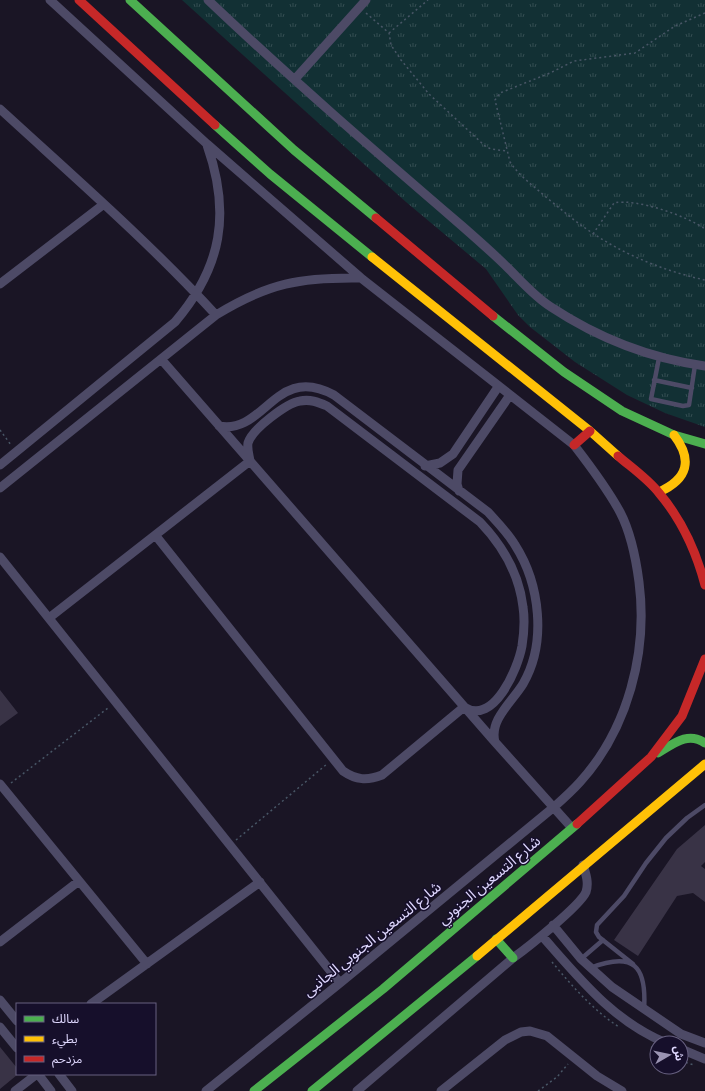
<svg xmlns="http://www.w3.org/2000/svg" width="705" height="1091" viewBox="0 0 705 1091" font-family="'Sofia Sans Condensed','Noto Sans Arabic',sans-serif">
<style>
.grass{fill:url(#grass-tufts)}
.building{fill:#393346}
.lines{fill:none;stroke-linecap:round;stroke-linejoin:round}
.path{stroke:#485666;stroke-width:1.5;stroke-dasharray:2 3;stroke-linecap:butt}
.lane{stroke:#4d4a66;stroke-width:4.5}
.street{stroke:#4d4a66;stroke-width:9}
.fast{stroke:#4caf50;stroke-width:9}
.slow{stroke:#ffc107;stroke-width:9}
.jam{stroke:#c62828;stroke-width:9}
.labels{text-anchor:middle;stroke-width:3;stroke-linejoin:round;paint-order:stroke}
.street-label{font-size:15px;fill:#e0d9ff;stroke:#160f2b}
</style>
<defs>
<pattern id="grass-tufts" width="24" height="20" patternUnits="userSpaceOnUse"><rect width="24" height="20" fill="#123034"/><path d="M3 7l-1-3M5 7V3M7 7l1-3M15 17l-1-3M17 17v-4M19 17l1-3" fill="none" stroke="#344d52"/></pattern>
</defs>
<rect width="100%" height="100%" fill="#1a1525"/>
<!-- grass -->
<path class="grass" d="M182,0H705V427L665,413L627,395L575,362L530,327L518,315L486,269L406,202Z"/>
<!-- building -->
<path class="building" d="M0,690L18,713L0,726Z
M705,825V862L701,866L705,869V902L693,893L677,896L638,956L614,940L677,849Z
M0,1047L17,1068V1075L0,1089Z"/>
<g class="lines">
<!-- path -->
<path class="path" d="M366,13L389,33L391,45L401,60L429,94L485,146L491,149L507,151
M705,13L675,26L635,53L574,61L550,73L500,93L495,100L510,162C520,177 534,186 547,198C561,209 573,220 588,230C622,254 664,271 705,280
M389,33L428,0
M593,234L614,203C636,198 687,216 705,229
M0,430L11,445
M11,783L108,708
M236,840L327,764
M552,962C572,986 593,1010 619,1027
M651,1047L657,1050
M681,1061L694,1065
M538,1091L557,1077L568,1064"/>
<!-- lane -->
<path class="lane" d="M659,358L651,399L683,406L689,405L695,365
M654,380L692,388
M581,959L603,940
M633,964L599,937L596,932L597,925L624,896L646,863L666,838L687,818L705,805
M590,968C634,951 647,966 644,1010"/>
<!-- street -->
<path class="street" d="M50,0L207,144L361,278L574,445C591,467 607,488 620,512C631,533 636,559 639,582C648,652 628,729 580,782C572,791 563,799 554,807L340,983L206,1091
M208,0C290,78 376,152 462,226C478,240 494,254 509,269C522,282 535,297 551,307C598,338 648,358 705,366
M295,79L366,0
M0,109C73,176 149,242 216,315
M0,284L104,204
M161,359L495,742L572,828
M219,426C265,435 275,363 334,395L488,512C498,523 508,533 515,545C540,584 547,643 523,684C512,702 489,720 495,742
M0,465L175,322C222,267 231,213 207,145
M425,466L440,463L453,454L498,387
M0,488L216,315C268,283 301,277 361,278
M459,491L457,484L458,470L510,395
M0,557L340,983
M49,618L250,461C249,455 247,449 248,443C252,429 287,403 300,401C310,399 318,402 327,406L480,522C503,546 519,573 523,607C525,620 524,633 522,646C518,668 494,726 464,707L382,775C367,781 356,780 343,771L156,536
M0,784L147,964
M553,925L581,959L612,987L681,1034L705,1043
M542,936C579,978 613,1021 666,1043
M0,942L79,881
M0,1000L17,1021
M91,1004L260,882
M0,1027L17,1048
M681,1049L705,1059
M38,1074L51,1091
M59,1074L72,1091
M15,1091L37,1074
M357,1091L513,958C527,948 580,906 586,892C589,883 586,874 583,865
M441,1091L505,1040L521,1032L530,1031L547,1036L597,1076L622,1091"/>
<!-- fast -->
<path class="fast" d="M130,0L294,150L376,218
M215,125L270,174L372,257
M493,316L564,372L622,411L674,435L705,444
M658,753C673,744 688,731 705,743
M496,939L513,958
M254,1091L383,989L577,824
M312,1091L477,956"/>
<!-- slow -->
<path class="slow" d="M372,257L590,431L618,456
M659,492C688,479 693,460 674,435
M477,956L705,764"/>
<!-- jam -->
<path class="jam" d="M79,0L215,125
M376,218L493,316
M574,445L590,431
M618,456C632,468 648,479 659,493C682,520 696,551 705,585
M577,824L651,757L682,716L705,659"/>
</g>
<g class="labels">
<!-- street labels -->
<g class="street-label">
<text transform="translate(489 880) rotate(-40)" y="5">شارع التسعين الجنوبي</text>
<text transform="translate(372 939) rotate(-39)" y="5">شارع التسعين الجنوبي الجانبى</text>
</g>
</g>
<!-- legend -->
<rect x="16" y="1003" width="140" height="72" fill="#160f2b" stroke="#676080"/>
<rect x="24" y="1016" width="20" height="6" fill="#4caf50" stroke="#676080"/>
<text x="52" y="1023" font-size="12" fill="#e0d9ff">سالك</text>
<rect x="24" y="1036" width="20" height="6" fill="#ffc107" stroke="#676080"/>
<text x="52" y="1043" font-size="12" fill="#e0d9ff">بطيء</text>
<rect x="24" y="1056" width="20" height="6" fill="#c62828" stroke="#676080"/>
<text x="52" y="1063" font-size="12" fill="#e0d9ff">مزدحم</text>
<!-- north arrow -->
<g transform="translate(669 1055) rotate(81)"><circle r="19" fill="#160f2b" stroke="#676080"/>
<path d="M0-3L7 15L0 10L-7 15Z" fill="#9b94b3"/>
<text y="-6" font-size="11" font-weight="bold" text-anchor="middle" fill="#e0d9ff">ش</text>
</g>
</svg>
